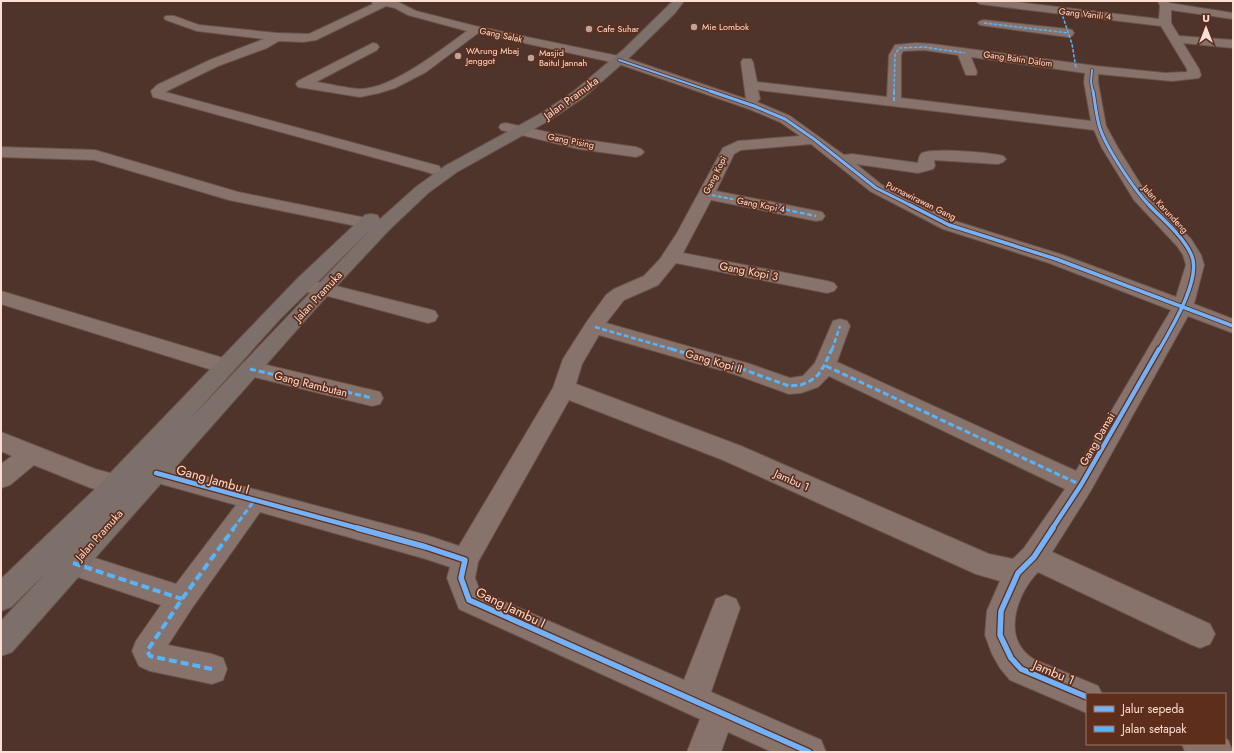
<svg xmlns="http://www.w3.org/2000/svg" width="1234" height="753" viewBox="0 0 1234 753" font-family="Jost,sans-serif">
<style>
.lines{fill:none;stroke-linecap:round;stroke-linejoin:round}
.minor-casing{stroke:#6a534a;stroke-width:2}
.major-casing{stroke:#6a534a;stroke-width:2}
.minor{fill:#88736c;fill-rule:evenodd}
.major{fill:#7d706b;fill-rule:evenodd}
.quiet-far4{stroke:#56b5f8;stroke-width:1.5;stroke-dasharray:3.5 1.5;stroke-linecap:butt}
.quiet-far3{stroke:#56b5f8;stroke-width:2;stroke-dasharray:4 2;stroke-linecap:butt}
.quiet-far2{stroke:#56b5f8;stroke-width:2.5;stroke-dasharray:5 2.5;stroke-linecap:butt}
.quiet-far1{stroke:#56b5f8;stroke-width:3;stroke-dasharray:6 3;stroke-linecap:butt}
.quiet{stroke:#56b5f8;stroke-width:4;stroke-dasharray:8 4;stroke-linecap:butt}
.cycleway-far4-casing{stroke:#5d2e1c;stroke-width:3.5}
.cycleway-far3-casing{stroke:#5d2e1c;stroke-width:4.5}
.cycleway-far2-casing{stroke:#5d2e1c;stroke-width:5.5}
.cycleway-far1-casing{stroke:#5d2e1c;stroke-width:7}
.cycleway-casing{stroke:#5d2e1c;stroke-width:8}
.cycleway-far4{stroke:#73b2f8;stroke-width:2}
.cycleway-far3{stroke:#73b2f8;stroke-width:3}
.cycleway-far2{stroke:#73b2f8;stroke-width:3.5}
.cycleway-far1{stroke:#73b2f8;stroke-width:4.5}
.cycleway{stroke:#73b2f8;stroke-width:5.5}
.poi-dot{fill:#c0a298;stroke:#5d2e1c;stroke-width:1.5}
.labels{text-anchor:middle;stroke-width:3.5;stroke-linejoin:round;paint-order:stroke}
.far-street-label{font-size:9px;fill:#fdded3;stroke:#5d2e1c}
.far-poi-label{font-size:9px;fill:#fdded3;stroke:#5d2e1c;text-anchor:start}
.street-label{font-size:11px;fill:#fdded3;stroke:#5d2e1c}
.near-street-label{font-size:13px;fill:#fdded3;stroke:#5d2e1c}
</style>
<rect width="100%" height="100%" fill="#4e342b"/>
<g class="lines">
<defs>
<path id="minor" d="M371,1L398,2L416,11L475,26L623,57L746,99L741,62L743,59H751L753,62L757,82L887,97L889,55L895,45L916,43L932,44L1096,66L1165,73L1187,72V69L1161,26L980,4L975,1H1008L1159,19L1160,6L1158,1H1168L1169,3L1233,13V19L1171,10V23L1179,36L1233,40V48L1183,43L1199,69L1201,75L1199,78L1172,81L1098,74V82L1106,126L1118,148L1146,193L1191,239L1201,255L1204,265L1194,304L1233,319V333L1188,316L1090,492L1052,552L1210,624L1215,634L1210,644L1200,648L1190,644L1038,572C1017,593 1001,638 1032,658C1038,662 1046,664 1052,667C1068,673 1083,680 1098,686L1102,694H1087V713L1010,680L1000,668L992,654L985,635L987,611L1000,581L976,574L723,460L569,400L478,562L475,578L480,591L684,680L716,599L726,595L736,599L740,608L711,692L821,740L826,752H772L728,732L721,752H687L700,719L459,609L447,578L450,567L426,559L260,512L192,608L168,645L212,654L223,658L227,669L223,680L212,684L150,671L139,666L132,651L136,641L161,605L63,572L59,563L63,554L73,551L176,584L236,505L147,480L144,473L147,466L156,463L426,535L459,546L553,388L563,359L586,323L606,295L614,289L644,276L660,259L677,233L723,148L738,141L800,136L780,122L749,109L616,63L478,33L426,72L395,88L379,93L360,97L298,87L296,84L298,81L373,43L377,44L379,47L377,50L316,82C330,84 345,88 359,89C391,90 442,49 467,31L408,15L395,8L386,6L316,40L303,42L279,41L267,48L218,66L165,92L439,166L441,169L439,172L433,174L427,172L153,97L151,91L157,85L210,60L264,39L197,31L166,20L164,18L166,16H174L199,25L277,33L309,34L373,4ZM924,50L958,55L966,75H976L977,72L971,57L1085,73L1084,82L1091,121L901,98V55L903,51ZM758,90L1094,130L1102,148L1134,200L1177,246L1183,255L1186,265L1176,297L1063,255L955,221L882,185L856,164L918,173L933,169L935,166L934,160L998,164L1003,162L1006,159L1003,156C990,152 933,148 922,153C918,156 919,160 918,163L852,154L844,155L790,116L757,102L760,99ZM811,144L870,191L943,229L1049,263L1171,310L1076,471L837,362L850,326L847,321L840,319L833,321L815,363L803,376L790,378L750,364L606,323L624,300L658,285L676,263L827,293L834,291L837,287L834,283L827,281L683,253L711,200L816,221L822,220L825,216L822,212L716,191L734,154L741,150ZM599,335L734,374L789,394L801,393L818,387L829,376L1065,489L1024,548L1013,559L989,554L741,446L576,384L582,364Z
M984,20L1068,29L1072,30L1074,33L1072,36L1068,37L980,25L978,23L980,21Z
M506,123L579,139L636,147L641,149L644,152L641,155L636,157L579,149L501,130L499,127L501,124Z
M1,147L95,150L238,192L366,218L372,219L375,223L372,227L366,228L229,200L94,160L1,157Z
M302,280L324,283L428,309L435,311L438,316L435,321L428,323L324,295L295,290L292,286L295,282Z
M1,291L233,361L236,366L233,371L225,374L1,304Z
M250,361L372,390L380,392L383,398L380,404L372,406L242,374L239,369L242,364Z
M1,432L95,469L125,477L129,484L125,491L116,494L91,488L34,465L10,485L1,488V464L12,456L1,451Z
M1225,739L1228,740L1233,752H1185L1182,744H1225Z"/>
<path id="major" d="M673,1H684L675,13L632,55L583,98L550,120L457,172L428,193L389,230L316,308L12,652L1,656V621L46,573L11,607L1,611V579L94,490L298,278L365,215L371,214L377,215L380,219L378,221L416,187L445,166L540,114L573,92L624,49ZM370,230L189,420L280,319Z"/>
</defs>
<!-- minor casing -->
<use href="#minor" class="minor-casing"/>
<!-- major casing -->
<use href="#major" class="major-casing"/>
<!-- minor -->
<use href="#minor" class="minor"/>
<!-- major -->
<use href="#major" class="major"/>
<!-- quiet-far4 -->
<path class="quiet-far4" d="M1061,11L1072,44L1076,68
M984,23L1068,33
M894,92L895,55L899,48L924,47L965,53"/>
<!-- quiet-far3 -->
<path class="quiet-far3" d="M894,101V91
M706,194L768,206"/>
<!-- quiet-far2 -->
<path class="quiet-far2" d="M763,205L816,216
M595,327L675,350
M832,350L840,326"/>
<!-- quiet-far1 -->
<path class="quiet-far1" d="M671,349L742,369L789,386L801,385L810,381L818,375L824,366L832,349
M826,366L1081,485
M250,369L372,398
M233,529L254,501"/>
<!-- quiet -->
<path class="quiet" d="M73,563L182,599
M212,669L150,656L147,651L182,599L234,528"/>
<defs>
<path id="cycleway-far4" d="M619,60L713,92
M1092,70L1091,82L1093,92"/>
<path id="cycleway-far3" d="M710,91L754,106L785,119L814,139L876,188L912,206
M1093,91C1095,102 1096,114 1099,125C1104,145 1135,191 1150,206"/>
<path id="cycleway-far2" d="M910,205L949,225L1056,259L1233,326
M1149,205C1163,220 1182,235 1191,254C1203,277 1171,329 1159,350"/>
<path id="cycleway-far1" d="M156,473L361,529
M1052,529L1081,485L1159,349"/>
<path id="cycleway" d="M357,528L426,547L465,560L461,578L469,600L809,752
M1053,528L1034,557L1018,573L1001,611L1000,635L1011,658L1021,669L1087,697"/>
</defs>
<!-- cycleway-far4 casing -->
<use href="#cycleway-far4" class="cycleway-far4-casing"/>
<!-- cycleway-far3 casing -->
<use href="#cycleway-far3" class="cycleway-far3-casing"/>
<!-- cycleway-far2 casing -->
<use href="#cycleway-far2" class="cycleway-far2-casing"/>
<!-- cycleway-far1 casing -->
<use href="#cycleway-far1" class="cycleway-far1-casing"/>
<!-- cycleway casing -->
<use href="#cycleway" class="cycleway-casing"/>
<!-- cycleway-far4 -->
<use href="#cycleway-far4" class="cycleway-far4"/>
<!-- cycleway-far3 -->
<use href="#cycleway-far3" class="cycleway-far3"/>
<!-- cycleway-far2 -->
<use href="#cycleway-far2" class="cycleway-far2"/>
<!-- cycleway-far1 -->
<use href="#cycleway-far1" class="cycleway-far1"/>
<!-- cycleway -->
<use href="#cycleway" class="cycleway"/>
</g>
<!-- markers -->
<g class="poi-dot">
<circle cx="694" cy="27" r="4"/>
<circle cx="589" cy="29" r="4"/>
<circle cx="458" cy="56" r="4"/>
<circle cx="531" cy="58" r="4"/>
</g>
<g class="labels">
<!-- far-street labels -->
<g class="far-street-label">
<text transform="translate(1085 14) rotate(6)" y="3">Gang Vanili 4</text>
<text transform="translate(501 35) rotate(12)" y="3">Gang Salak</text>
<text transform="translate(1018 59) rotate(8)" y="3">Gang Batin Dalom</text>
<text transform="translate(571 141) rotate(11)" y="3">Gang Pising</text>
<text transform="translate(715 175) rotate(-63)" y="3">Gang Kopi</text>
<text transform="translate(921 201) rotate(26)" y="3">Purnawirawan Gang</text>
<text transform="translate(761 205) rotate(11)" y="3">Gang Kopi 4</text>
<text transform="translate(1165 209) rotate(47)" y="3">Jalan Karundeng</text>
</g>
<!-- far-poi labels -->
<g class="far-poi-label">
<text x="702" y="30">Mie Lombok</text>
<text x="597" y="32">Cafe Suhar</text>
<text x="466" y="54">WArung Mbaj<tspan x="466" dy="10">Jenggot</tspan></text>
<text x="539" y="56">Masjid<tspan x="539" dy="10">Baitul Jannah</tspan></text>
</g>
<!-- street labels -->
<g class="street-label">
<text transform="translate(571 98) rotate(-36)" y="4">Jalan Pramuka</text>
<text transform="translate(749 271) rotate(11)" y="4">Gang Kopi 3</text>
<text transform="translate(318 296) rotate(-47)" y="4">Jalan Pramuka</text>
<text transform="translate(714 361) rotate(16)" y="4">Gang Kopi II</text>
<text transform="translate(311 384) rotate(14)" y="4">Gang Rambutan</text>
<text transform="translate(1097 439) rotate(-60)" y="4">Gang Damai</text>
<text transform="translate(792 480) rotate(24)" y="4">Jambu 1</text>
<text transform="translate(99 535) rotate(-48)" y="4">Jalan Pramuka</text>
</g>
<!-- near-street labels -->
<g class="near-street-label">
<text transform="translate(213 479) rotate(16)" y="5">Gang Jambu I</text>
<text transform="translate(511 607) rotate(26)" y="5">Gang Jambu I</text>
<text transform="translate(1054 672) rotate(23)" y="5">Jambu 1</text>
</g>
</g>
<!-- border -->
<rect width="1234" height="753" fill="none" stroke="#fdded3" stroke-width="4"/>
<!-- legend -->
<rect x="1086" y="693" width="140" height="52" fill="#5d2e1c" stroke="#9d7465"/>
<rect x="1094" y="706" width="20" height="6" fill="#73b2f8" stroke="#9d7465"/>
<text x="1122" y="713" font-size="12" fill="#fdded3">Jalur sepeda</text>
<rect x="1094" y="726" width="20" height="6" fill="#56b5f8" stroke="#9d7465"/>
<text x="1122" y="733" font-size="12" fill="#fdded3">Jalan setapak</text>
<!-- north arrow -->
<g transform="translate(1206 28)" stroke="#5d2e1c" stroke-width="3" paint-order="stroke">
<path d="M0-3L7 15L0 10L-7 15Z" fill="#fdded3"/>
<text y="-6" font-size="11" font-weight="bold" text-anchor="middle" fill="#fdded3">U</text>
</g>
</svg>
